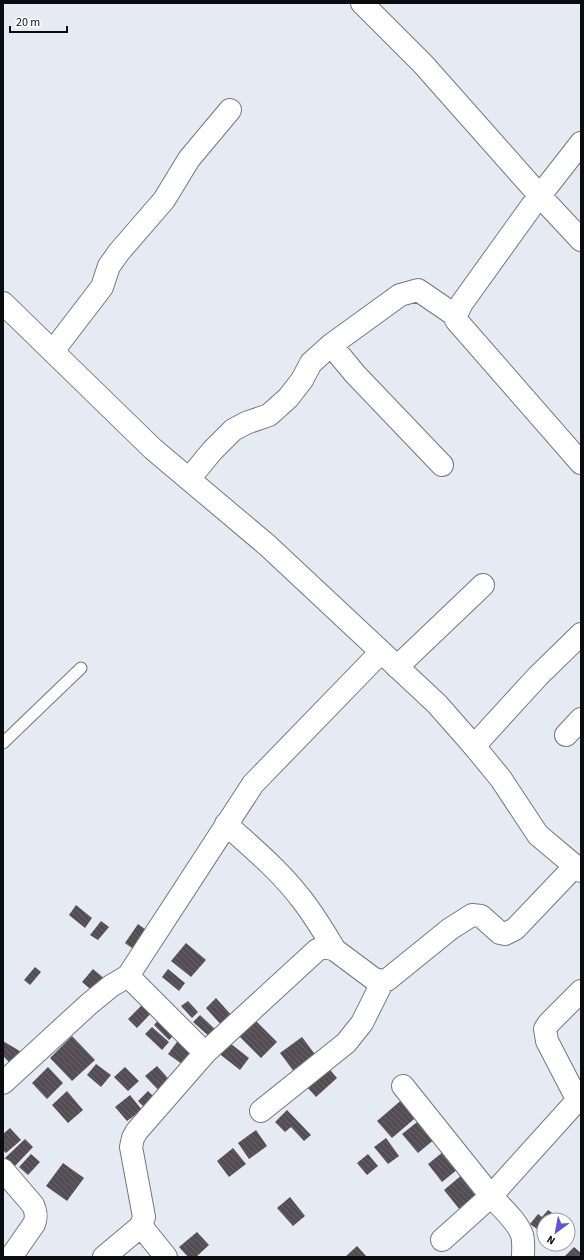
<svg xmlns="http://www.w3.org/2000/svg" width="584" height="1260" viewBox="0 0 584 1260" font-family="'Source Sans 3',sans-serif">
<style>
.building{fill:url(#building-back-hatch)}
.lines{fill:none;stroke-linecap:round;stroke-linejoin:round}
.lane-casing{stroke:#737880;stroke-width:13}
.street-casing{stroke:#737880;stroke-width:24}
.secondary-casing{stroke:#737880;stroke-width:24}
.lane{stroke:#fff;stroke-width:11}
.street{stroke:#fff;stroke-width:22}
.secondary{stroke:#fff;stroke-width:22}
</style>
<defs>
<pattern id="building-back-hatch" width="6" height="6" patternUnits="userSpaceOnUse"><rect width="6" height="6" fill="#544e54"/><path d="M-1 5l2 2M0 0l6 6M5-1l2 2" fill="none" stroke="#686368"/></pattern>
</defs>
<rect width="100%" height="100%" fill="#e5eaf3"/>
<!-- building -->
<path class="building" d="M76,905L92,918L85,928L69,915Z
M101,921L109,927L98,940L90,935Z
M138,924L149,932L136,951L125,943Z
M186,943L206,960L191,977L171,961Z
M35,967L41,972L30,985L24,980Z
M93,969L106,980L95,993L82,982Z
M168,969L185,983L179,991L162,977Z
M216,998L233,1017L223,1027L206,1008Z
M146,1001L155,1009L137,1028L128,1019Z
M188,1001L198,1012L192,1018L181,1006Z
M200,1015L218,1032L212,1039L193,1022Z
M162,1016L175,1034L169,1040L154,1025Z
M254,1019L277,1042L261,1058L238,1035Z
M152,1027L169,1042L162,1050L145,1034Z
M72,1036L95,1060L72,1081L50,1058Z
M302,1037L320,1061L298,1077L280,1053Z
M180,1038L197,1051L186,1067L168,1054Z
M226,1040L249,1058L240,1070L217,1052Z
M3,1041L23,1053L11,1064L3,1056Z
M96,1064L111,1075L101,1087L87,1075Z
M326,1065L337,1078L316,1097L304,1084Z
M157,1066L174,1085L163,1095L145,1076Z
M48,1067L63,1083L47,1099L32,1083Z
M125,1067L139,1081L128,1091L114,1077Z
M67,1091L83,1110L68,1123L52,1105Z
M148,1091L159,1102L149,1112L138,1101Z
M130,1095L142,1110L127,1121L115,1107Z
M405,1097L420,1114L392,1138L377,1121Z
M287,1110L311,1135L304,1141L291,1127L285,1132L275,1122Z
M421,1119L436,1138L418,1153L402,1134Z
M10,1128L21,1140L6,1153L3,1150V1134Z
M256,1130L267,1146L249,1159L238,1143Z
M386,1138L399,1156L388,1164L374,1147Z
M25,1139L33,1147L14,1167L5,1158Z
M233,1148L246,1164L229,1177L217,1161Z
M443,1152L458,1169L442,1182L428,1164Z
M31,1154L40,1162L28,1175L19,1167Z
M368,1154L378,1166L367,1175L357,1163Z
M63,1163L84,1178L67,1201L46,1186Z
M463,1174L480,1194L460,1210L444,1190Z
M290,1197L305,1216L293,1226L277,1208Z
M548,1210L558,1217L555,1220H544V1234L530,1224L538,1214L542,1217Z
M568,1229L574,1234L568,1241Z
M197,1232L209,1245L196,1257H188L179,1247Z
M552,1244H565L560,1250Z
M357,1246L367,1257H345Z
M574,1247L581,1253V1257H564Z"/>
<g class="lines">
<defs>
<path id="lane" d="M3,743L81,668"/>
<path id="street" d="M362,3L423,64L540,196L581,240
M581,143L531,207L462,303L457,313L456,320L581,463
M331,345L355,374L442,465
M53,351L102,287L109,266L119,252L164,200L189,159L230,110
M189,479L212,451L233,430L246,423L269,415L288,398L302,380L311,363L331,345L400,295L418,290L456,316
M397,667L483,585
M566,735L581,719
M474,746L538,676L581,634
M226,824C251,847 278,869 299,896C313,913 324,932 335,950
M205,1053L128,976L253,784L381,652
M3,1083L89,1004L111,986L128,976
M403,1086L491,1196L442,1240
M261,1111L346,1043L362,1023L383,981
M3,1170L33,1205C36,1212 37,1217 34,1224L11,1257
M104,1257L141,1226
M166,1257L141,1226L144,1217L131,1147L133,1138L137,1131L205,1053L317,950C324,947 327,947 335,950L374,979L380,981L387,980L450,929L472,915L481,916L500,933L505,934L515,929L575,866
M523,1257C523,1250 524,1242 522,1235C518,1222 500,1206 491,1196L574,1104L576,1098L575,1095L547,1041L545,1029L549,1023L581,991"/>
<path id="secondary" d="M3,303L153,449L267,545L437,704L474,746L501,779L538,835L581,871"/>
</defs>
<!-- lane casing -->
<use href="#lane" class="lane-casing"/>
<!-- street casing -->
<use href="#street" class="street-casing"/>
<!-- secondary casing -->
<use href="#secondary" class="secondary-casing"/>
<!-- lane -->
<use href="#lane" class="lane"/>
<!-- street -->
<use href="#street" class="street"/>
<!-- secondary -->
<use href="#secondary" class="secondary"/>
</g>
<!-- border -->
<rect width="584" height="1260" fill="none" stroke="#0a0c0f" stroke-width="8"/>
<!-- north arrow -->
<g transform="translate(556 1232) rotate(212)"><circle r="19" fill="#ffffff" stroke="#9d9e9f"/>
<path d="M0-3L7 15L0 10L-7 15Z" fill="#6156cf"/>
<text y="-6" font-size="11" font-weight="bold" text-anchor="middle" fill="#0a0c0f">N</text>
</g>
<!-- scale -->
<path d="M10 26v6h57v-6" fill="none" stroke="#0a0c0f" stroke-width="2"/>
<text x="16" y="26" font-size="12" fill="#0a0c0f" stroke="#ffffff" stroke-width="3" paint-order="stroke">20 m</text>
</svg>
